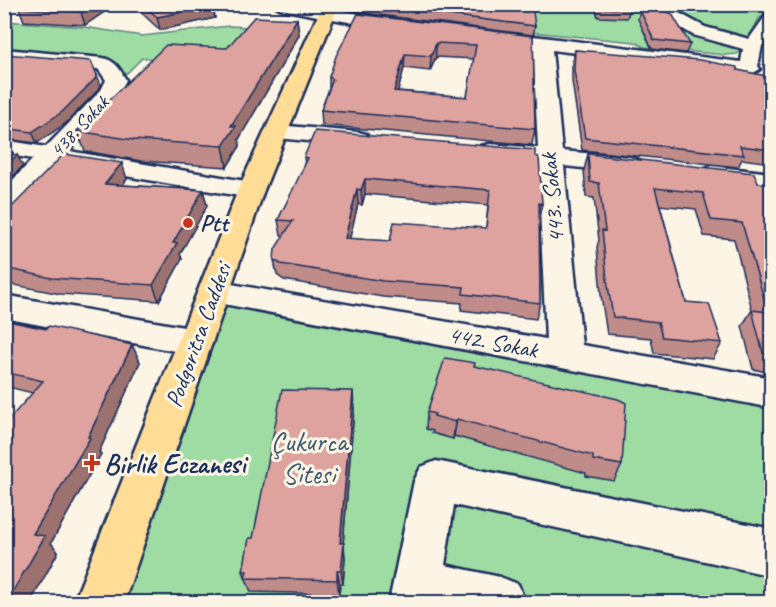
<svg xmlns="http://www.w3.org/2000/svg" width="776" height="607" viewBox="0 0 776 607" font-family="Caveat,sans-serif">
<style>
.green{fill:#9fdca4;stroke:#5d8681;stroke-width:1.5}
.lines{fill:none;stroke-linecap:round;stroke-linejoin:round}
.minor-casing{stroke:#1b2f5e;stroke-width:5}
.major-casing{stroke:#1b2f5e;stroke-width:5}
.minor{fill:#fcf5e5;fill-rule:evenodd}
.major{fill:#ffdd96;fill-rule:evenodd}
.wall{fill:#bf8c89;stroke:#1b2f5e;stroke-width:1.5;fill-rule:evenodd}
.shaded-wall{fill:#9b726f;stroke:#1b2f5e;stroke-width:1.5}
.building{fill:#dea39f;stroke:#1b2f5e;stroke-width:1.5;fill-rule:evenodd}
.poi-dot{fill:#c8321e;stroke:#fcf5e5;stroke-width:2}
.labels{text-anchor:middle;stroke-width:6;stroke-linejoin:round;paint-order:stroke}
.far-street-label{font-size:20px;fill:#1b2f5e;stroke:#fcf5e5}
.street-label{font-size:24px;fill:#1b2f5e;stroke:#fcf5e5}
.poi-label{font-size:24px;font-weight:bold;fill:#1b2f5e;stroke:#fcf5e5;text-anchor:start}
.near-park-label{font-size:28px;fill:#3c5a70;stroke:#fcf5e5}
.near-poi-label{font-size:28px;font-weight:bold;fill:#1b2f5e;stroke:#fcf5e5;text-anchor:start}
</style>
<rect width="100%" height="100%" fill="#fcf5e5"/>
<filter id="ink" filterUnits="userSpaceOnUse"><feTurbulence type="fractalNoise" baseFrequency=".0167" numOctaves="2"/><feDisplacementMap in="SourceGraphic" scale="12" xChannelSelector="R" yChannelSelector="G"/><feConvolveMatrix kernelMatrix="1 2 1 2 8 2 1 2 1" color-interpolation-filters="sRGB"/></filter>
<g filter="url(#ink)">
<!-- green -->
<path class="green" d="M343,4H758L771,7L772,19L760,17L749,34L762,36L737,54L725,55L644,47L635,42L414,21L343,8Z
M4,21L84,27L142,36L229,26L248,27L222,62L142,58L127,73L115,76L109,68L4,54Z
M214,292L771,393V602H99Z"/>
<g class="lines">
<defs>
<path id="minor" d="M273,4H309L400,22L409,27L400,32L281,9Z
M641,4H662L705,27L749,39L766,15L772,14V32L762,46L758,66L760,69L750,75L552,50L562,151L630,157L639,160L643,165L639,170L630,173L564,166L582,345L772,378V408L203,300L198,292L203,284L214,281L546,339L538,163L481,156L478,151L481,146L490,144L538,148L533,48L490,42L481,37L490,32L542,37L741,62L743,49L693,35Z
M4,49L103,58C116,61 120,69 126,80L117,97L69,151L251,182L260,184L264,190L260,196L251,198L57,164L14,211L4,213V189L33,159L4,154V140L46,147L101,90L106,80L98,69L4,61Z
M276,125L358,132L366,134L370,139L366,144L358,146L268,137L264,132L268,127Z
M711,166L772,173V189L702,179L698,174L702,169Z
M4,295L195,329L207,333L213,342L207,351L195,355L4,318Z
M436,461L772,529V576L454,505L445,565L500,577L518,584L525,602H389L414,481L421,467Z"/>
<path id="major" d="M323,4H339L264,190L124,602H74L238,190Z"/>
</defs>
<!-- minor casing -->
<use href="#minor" class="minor-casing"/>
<!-- major casing -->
<use href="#major" class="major-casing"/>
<!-- minor -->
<use href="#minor" class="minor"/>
<!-- major -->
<use href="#major" class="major"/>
</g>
<!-- wall -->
<path class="wall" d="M24,4H116L85,25L24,21L19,8Z
M132,4H210L213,6L215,18L160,30Z
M364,4L535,26L533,35L365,13Z
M594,4H627L630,9L627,18L598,17Z
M640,10L690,44L686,53L652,49L638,19Z
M358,14L533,36L535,129L532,145L322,125L321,110L329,89V77ZM436,57L474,59L467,97L398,91L404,68L430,71Z
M297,19L299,35L239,139L240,146L227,167L141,161L85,151L77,131L227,48Z
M575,50L737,70L771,77V163L742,159L738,167L582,150L572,81V61Z
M4,54L101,85L99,89L66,123L37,143L4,139Z
M588,154L758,183L771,190V373L753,369L742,326L752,310L734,239L704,236L696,209L660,205L686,302L722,343L713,359L654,353L651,338L607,334L601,295L597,247L599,240L594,198L586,197L584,170Z
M535,156L542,204L539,217L540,303L536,319L461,310L462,303L383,297L284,280L277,275L274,260L284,236L281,235L278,220L305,166L304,157ZM365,194L488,205L486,228L390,241L349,239L358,204L362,205Z
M127,179L122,185L203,190L207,206L180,254L182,259L159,301L61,294L4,283V215Z
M4,320L46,329L132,345L140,362L99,452L101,454L51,543L58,552L30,603H4L33,393L4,386Z
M475,366L622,465L614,481L586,476V473L454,436L453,439L432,433L433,431L426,429L427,412Z
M354,409L343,543L345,558L343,584H340L339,594L251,592L243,571L253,538Z"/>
<!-- shaded-wall -->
<path class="shaded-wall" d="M93,4H116L85,25L81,12Z
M213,6L215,18L160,30L157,17Z
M297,19L299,35L239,139L240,146L227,167L223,146L231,126Z
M436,43V57L430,71L431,56Z
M405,54L404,68L394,106V91Z
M97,75L101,85L99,89L66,123L37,143L32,132Z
M10,147L15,157L17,155L23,166L4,185V151Z
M122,163L127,179L111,200L105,184Z
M365,179V194L362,205L361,190Z
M357,189L358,204L346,254L345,238Z
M203,190L207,206L180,254L182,259L159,301L153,285L173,243Z
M132,345L140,362L99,452L101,454L51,543L58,552L30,603H6L33,534L88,437Z
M353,391L354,409L342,558L340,543Z
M457,419L454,436L453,439L455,422Z
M344,543L345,558L343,584L341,570Z
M337,570L340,584L339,594L337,580Z"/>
<!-- building -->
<path class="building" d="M24,4H93L81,12L19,8Z
M142,4H210L213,6L157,17Z
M365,4L532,5L535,26Z
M599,4H627L630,9L600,8Z
M640,10L666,11L672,14L690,44L654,40Z
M358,14L533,36L535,129L321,110L333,79L329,77L336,56ZM436,43L476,45L467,97L394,91L405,54L431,56Z
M254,17L297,19L231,126H236L223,146L134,140L77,131L166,45L227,48Z
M575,50L700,60L737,67V70L771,77V150L740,146L744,155L585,138L574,70Z
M4,54L91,61L97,75L96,78L62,112L32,132L4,128Z
M315,131L535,150V156L539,157L542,204L539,203L540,303L463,294L464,287L383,281L281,264L274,260L275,249L293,221L278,220L308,158L304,157ZM365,179L490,190L486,228L394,222L390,241L345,238L357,189L361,190Z
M4,146L10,147L4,151Z
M4,153L17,155L4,168Z
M64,154L122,163L105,184L203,190L173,243H177L153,285L52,278L4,268V225L7,223H4V215Z
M588,154L754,173L758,183L769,184L771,190V209L770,208L771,213V354L763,353L752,310L768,312L742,223L711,220L703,193L655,188L686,302L709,304L722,343L662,337L658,322L613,317L607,279L602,230L605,231L599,183L590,182Z
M4,320L46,329L49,326L132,345L88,437L90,438L33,534L45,536L6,603H4V425L43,381L4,372Z
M445,358L475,363L474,366L618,399L626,403L622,465L593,460V456L457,419L455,422L434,416L435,414L427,412Z
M282,390L353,391L340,543H344L341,570H337V580L245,578L247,571H243L249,538H253Z"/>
</g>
<!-- markers -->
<g class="poi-dot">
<circle cx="188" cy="223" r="6"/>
<path d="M89 454h6v6h6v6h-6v6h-6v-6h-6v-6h6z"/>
</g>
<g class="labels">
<!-- far-street labels -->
<g class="far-street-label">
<text transform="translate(79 126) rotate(-47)" y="7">438. Sokak</text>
</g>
<!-- street labels -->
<g class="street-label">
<text transform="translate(552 198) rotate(-95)" y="8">443. Sokak</text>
<text transform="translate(198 335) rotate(-70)" y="8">Podgoritsa Caddesi</text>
<text transform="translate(493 342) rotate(10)" y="8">442. Sokak</text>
</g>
<!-- poi labels -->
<g class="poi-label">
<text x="200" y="231">Ptt</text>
</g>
<!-- near-park labels -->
<g class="near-park-label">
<text x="309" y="451">Çukurca<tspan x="309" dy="32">Sitesi</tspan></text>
</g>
<!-- near-poi labels -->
<g class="near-poi-label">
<text x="104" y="473">Birlik Eczanesi</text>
</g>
</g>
<!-- margin -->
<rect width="776" height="607" fill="none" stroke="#fcf5e5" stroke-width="24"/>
<rect x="12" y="12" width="752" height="583" fill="none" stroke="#1b2f5e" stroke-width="2" filter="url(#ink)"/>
</svg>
